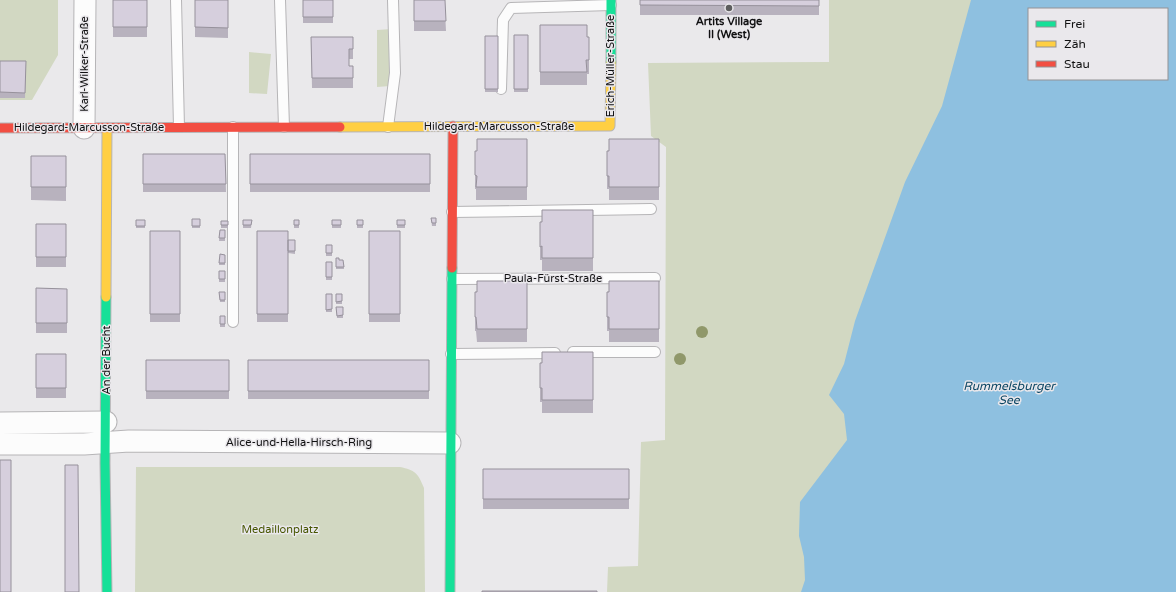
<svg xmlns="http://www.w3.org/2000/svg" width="1176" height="592" viewBox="0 0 1176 592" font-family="'Varela Round',sans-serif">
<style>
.green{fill:#d2d8c2}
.water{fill:#8ec0e0;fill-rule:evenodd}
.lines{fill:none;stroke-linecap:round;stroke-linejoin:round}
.lane-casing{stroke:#b6b5b7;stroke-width:12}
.street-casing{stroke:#b6b5b7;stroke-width:23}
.fast-casing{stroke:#b6b5b7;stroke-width:11}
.slow-casing{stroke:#b6b5b7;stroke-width:11}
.jam-casing{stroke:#b6b5b7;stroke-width:11}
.lane{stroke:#fcfcfc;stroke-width:10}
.street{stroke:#fcfcfc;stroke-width:21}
.fast{stroke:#16e098;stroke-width:9}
.slow{stroke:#ffcf43;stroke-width:9}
.jam{stroke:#f24e42;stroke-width:9}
.tree{fill:#90986a}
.wall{fill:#b8b2be}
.building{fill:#d6cfdd;stroke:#96919b}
.poi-dot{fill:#5d5d5e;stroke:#eae8ec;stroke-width:1.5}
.labels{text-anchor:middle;stroke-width:3;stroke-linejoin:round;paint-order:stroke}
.poi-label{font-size:11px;font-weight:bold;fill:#111112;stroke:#eae8ec}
.street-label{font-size:11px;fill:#111112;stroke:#eae8ec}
.park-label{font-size:11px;fill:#475600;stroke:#eae8ec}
.water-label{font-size:12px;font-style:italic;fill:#0b4664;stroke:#eae8ec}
</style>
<rect width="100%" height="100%" fill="#eae9eb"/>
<!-- green -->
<path class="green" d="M0,0H58V55L32,100H0Z
M829,0H985L861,423L813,592H607L608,567L638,566L641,442L665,440L666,147L651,136L648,63L829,62Z
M392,29L390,86L377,87V30Z
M249,52L271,54L267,94L249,93Z
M136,467H400C415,470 418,473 424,488L425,592H135Z"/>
<!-- water -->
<path class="water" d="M971,0H1176V592H801L805,580L804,557L799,536L800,502L847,440L844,414L829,395L844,364L855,321L905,182L942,106ZM1029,9H1167V79H1029Z"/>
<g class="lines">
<defs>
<path id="lane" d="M176,0L179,127
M280,0L284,127
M501,89L503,20L511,8L611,5
M388,127L395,73L393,0
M452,212L651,209
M452,279L655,278
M233,322V127
M573,352H655
M451,354L555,353"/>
<path id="street" d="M84,128L85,0
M0,423L106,422
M0,444H84L129,441L450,443"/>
<path id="fast" d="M611,62V0
M106,297L105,463L107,592
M450,592L452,268"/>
<path id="slow" d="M340,127L610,126L611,62
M106,297L107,128"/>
<path id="jam" d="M0,128L340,127
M452,268L453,126"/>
</defs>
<!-- lane casing -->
<use href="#lane" class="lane-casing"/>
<!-- street casing -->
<use href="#street" class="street-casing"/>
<!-- fast casing -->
<use href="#fast" class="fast-casing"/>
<!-- slow casing -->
<use href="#slow" class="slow-casing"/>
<!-- jam casing -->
<use href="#jam" class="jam-casing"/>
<!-- lane -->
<use href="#lane" class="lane"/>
<!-- street -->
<use href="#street" class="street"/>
<!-- fast -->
<use href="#fast" class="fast"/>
<!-- slow -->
<use href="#slow" class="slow"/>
<!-- jam -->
<use href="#jam" class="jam"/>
</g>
<!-- trees -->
<g class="tree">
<circle cx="702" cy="332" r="6"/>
<circle cx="680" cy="359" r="6"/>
</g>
<!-- wall -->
<path class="wall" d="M113,0H147V37H113Z
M195,0H228V38L195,37Z
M303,0H333V23H303Z
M414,0L445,11L446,31H414Z
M640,0H819V15H640Z
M540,25L587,37L589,50V74H587V85H540Z
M514,35H528V92H514Z
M485,36H498V92H485Z
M311,37H353V59H349V66H353V88H312Z
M0,61H26L25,98H0Z
M527,139V200H476V189H475V151H477Z
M659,139V200H609V189H607V151Z
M143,154H225L226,192H143Z
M250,154H430V192H250Z
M31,156H66V201L31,200Z
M593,210V271H542V260H540V222Z
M431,218H436V226H432Z
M192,219H200V228H192Z
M136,220H145V228H136Z
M243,220H252L251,228H243Z
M294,220H299V228H294Z
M332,220H341V228H332Z
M357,220H363V228H357Z
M397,220H405V228H397Z
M221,221H228V228H221Z
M36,224H66V267H36Z
M220,230H225V241H219Z
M150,231H180V322H150Z
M257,231L288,240H295V254L288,253V249V322H257Z
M369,231H400V322H369Z
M326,245H332V256H326Z
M220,254L225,255V265H219Z
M336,258L339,260H343L344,269H336Z
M326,262H332V280H326Z
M219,271H225V282H219Z
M527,281V342H477L476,331H475V292Z
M659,281V342H609V331H607V292Z
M36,288L67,289V333H36Z
M219,292H225V302H220Z
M326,294H332V312H326Z
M336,294H342V304H336Z
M336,307H343V318H337Z
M220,316H225V327H220Z
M593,352V413H542V402H540V363Z
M36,354H66V398H36Z
M146,360H229V399H146Z
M248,360H429V399H248Z
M483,469H629V509H483Z"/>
<!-- building -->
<path class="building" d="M113,0H147V27H113Z
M195,0H228V28L195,27Z
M303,0H333V17H303Z
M414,0H445L446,21H414Z
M640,0H819V6L640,5Z
M540,25H587V37H589V60H586L587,72H540Z
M514,35H528V89H514Z
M485,36H498V89H485Z
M311,37H353V49H349V66H353V78H312Z
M0,61H26L25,93L0,92Z
M477,139H527V187H476L477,176L475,175V151H477Z
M609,139H659V187H609V176H607V151H609Z
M143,154H225L226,184H143Z
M250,154H430V184H250Z
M31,156H66V187H31Z
M542,210H593V258H542V246L540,247V222H542Z
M431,218H436V223H432Z
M192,219H200V226H192Z
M136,220H145V226H136Z
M243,220H252L251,225H243Z
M294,220H299V225H294Z
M332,220H341V225H332Z
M357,220H363V225H357Z
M397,220H405V225H397Z
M221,221H228V225H221Z
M36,224H66V257H36Z
M220,230H225V238H219Z
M150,231H180V314H150Z
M257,231H288V314H257Z
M369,231H400V314H369Z
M288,240H295V251H288Z
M326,245H332V253H326Z
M220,254L225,255V263H219Z
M336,258H339V260H343L344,267H336Z
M326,262H332V277H326Z
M219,271H225V279H219Z
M477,281H527V329H477L476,317H475V292H477Z
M609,281H659V329H609V317H607V292H609Z
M36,288L67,289V323H36Z
M219,292H225V300H220Z
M326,294H332V309L326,310Z
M336,294H342V301L336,302Z
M336,307H343V315L337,316Z
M220,316H225V324H220Z
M542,352H593V400H542V388H540V363H542Z
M36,354H66V388H36Z
M146,360H229V391H146Z
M248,360H429V391H248Z
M0,460H11V592H0Z
M65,465H78L79,592H65Z
M483,469H629V499H483Z
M482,591H597V592H482Z"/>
<!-- markers -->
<circle class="poi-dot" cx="729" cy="8" r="4"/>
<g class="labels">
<!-- poi labels -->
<g class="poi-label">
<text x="729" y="25">Artits Village<tspan x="729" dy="13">II (West)</tspan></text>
</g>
<!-- street labels -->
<g class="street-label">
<text transform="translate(84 64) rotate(-90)" y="4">Karl-Wilker-Straße</text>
<text transform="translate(610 66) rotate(-90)" y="4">Erich-Müller-Straße</text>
<text x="499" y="130">Hildegard-Marcusson-Straße</text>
<text x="89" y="131">Hildegard-Marcusson-Straße</text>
<text x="553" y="282">Paula-Fürst-Straße</text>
<text transform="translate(106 360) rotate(-90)" y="4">An der Bucht</text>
<text x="299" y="446">Alice-und-Hella-Hirsch-Ring</text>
</g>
<!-- park labels -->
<g class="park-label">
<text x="280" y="533">Medaillonplatz</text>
</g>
<!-- water labels -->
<g class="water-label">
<text x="1009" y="390">Rummelsburger<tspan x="1009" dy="14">See</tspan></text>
</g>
</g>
<!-- legend -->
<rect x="1028" y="8" width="140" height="72" fill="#eae8ec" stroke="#939295"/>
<rect x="1036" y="21" width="20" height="6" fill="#16e098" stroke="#939295"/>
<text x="1064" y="28" font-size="12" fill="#111112">Frei</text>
<rect x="1036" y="41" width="20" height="6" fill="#ffcf43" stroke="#939295"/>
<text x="1064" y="48" font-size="12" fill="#111112">Zäh</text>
<rect x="1036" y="61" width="20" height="6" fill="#f24e42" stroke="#939295"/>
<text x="1064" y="68" font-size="12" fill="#111112">Stau</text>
</svg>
